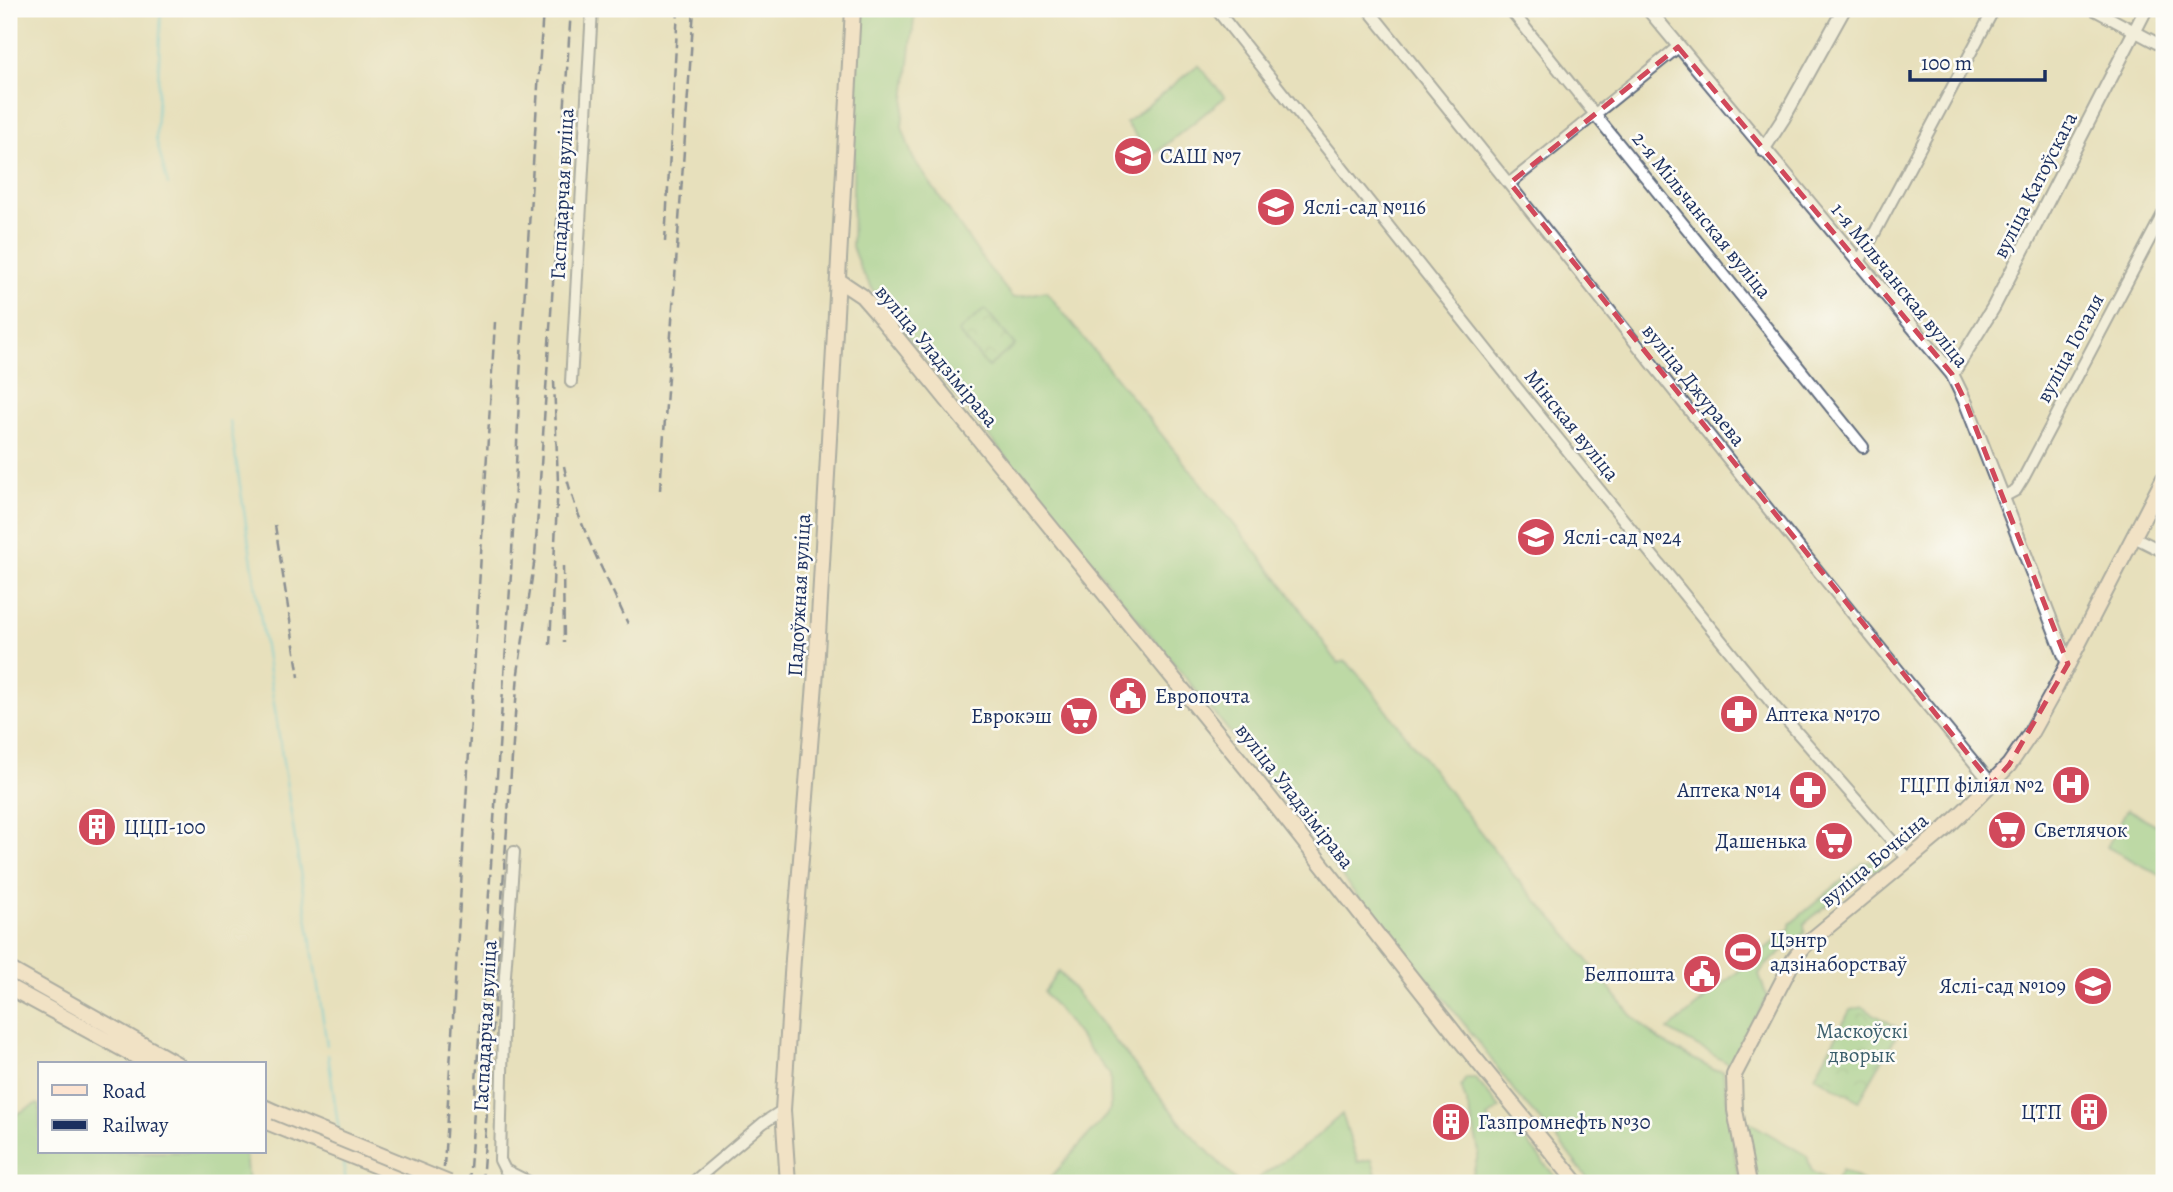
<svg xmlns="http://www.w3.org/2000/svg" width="2173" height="1192" viewBox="0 0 2173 1192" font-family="Alegreya,serif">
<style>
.grass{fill:#89d08b;stroke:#528074;stroke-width:2}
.park{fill:url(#park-crowns);stroke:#528074;stroke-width:2}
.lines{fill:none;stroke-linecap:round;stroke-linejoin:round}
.stream{stroke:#5ec8d8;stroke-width:2.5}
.minor-casing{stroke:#626d7f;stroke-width:14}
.tertiary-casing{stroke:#626d7f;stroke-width:16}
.secondary-casing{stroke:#626d7f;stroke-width:18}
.minor{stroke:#fff;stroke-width:10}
.tertiary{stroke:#fff;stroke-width:12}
.secondary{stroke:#fde4d1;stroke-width:14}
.rail{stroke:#1b2f5e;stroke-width:2.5;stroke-dasharray:10 5;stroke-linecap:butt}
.secondary-bridge-casing{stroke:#626d7f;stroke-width:18;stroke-linecap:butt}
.secondary-bridge{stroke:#fde4d1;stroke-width:14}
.marked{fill:none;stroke:#d1495b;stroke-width:5;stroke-dasharray:14 9;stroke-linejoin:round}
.labels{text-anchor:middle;stroke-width:5;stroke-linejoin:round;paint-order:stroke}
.poi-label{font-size:21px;fill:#1b2f5e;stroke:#fdfcf7;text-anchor:start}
.street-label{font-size:21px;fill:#1b2f5e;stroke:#fdfcf7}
.park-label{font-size:21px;fill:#3c5f6c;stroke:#fdfcf7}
</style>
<defs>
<pattern id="park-crowns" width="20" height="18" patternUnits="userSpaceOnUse" patternTransform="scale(1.75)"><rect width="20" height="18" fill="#89d08b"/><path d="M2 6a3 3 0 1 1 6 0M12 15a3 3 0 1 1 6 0" fill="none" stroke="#6fa975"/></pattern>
</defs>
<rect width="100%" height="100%" fill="#fdfcf7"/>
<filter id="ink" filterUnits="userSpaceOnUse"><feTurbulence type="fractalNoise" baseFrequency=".0143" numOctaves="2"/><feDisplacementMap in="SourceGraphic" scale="14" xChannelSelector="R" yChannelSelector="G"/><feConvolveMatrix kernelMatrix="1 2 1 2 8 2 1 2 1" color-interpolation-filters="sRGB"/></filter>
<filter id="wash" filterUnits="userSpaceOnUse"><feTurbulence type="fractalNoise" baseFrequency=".00686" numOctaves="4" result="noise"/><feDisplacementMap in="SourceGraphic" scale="28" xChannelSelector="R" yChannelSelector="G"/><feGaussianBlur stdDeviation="1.57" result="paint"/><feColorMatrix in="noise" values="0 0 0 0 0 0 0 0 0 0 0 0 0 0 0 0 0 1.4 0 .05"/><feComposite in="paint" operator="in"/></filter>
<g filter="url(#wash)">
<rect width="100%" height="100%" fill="#e7e0bc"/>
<!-- grass -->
<path class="grass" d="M859,9H918L914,19L902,127L913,158L986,264L1013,298L1046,291L1287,590L1338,663L1346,661L1365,682L1516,878L1566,933L1631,1015L1660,1041L1714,1070L1723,1071L1739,1183H1591L1557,1139L1518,1096L1477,1040L1438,991L1370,913L1255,763L882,305L861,270L852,247L854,133Z
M1198,65L1225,97L1152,156L1126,123Z
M2127,809L2164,829V877L2107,847Z
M1879,861L1884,867L1880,873L1871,869L1804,924L1805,932L1765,966L1759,974L1767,997L1731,1065L1668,1030L1790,928V924L1864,862Z
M1059,971L1186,1129L1239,1183H1042L1052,1176L1111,1110L1110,1075L1044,992Z
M1475,1078L1500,1108L1487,1118L1498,1132L1505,1127L1518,1142L1524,1138L1560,1183H1457L1471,1180L1479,1152L1472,1120L1461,1086L1466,1078Z
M36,1104L40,1105V1152H245L248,1183H9V1118Z
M1342,1114L1358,1162L1372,1159L1378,1183H1251L1309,1143Z
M1749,1122L1807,1156L1812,1172L1834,1183L1842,1170L1867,1183H1757L1745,1125Z"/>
<!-- park -->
<path class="park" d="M985,309L1015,345L988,367L958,332Z
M1862,1007L1900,1029L1859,1101L1815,1076L1850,1010Z"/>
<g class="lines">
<!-- stream -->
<path class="stream" d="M161,9L156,139L168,185
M230,421L327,1045
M328,1055L339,1132
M343,1159L346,1183"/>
</g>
</g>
<g filter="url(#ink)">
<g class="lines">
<defs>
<path id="minor" d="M1216,9L1513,383L1774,706L1908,859
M1368,9C1577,266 1780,529 1992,784
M1510,9L1863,447
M2093,9L2164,47
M1510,183L1678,47
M1858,264L1994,9
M571,382L592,9
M2003,497L2016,490L2024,477L2164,212
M2134,537L2164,552
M514,852L504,989L500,1160L505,1170L531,1183
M692,1183L763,1123L783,1110"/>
<path id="tertiary" d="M1648,9L1952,374L1966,403L2068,664
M1763,150L1783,119L1844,9
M1952,374L1993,308L2146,9"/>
<path id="secondary" d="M838,280L862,296L876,312L1247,769L1460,1040L1577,1183
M9,969L177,1064
M9,987L150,1064
M264,1107L275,1112
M264,1121L418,1183
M788,1183L783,1110L793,959L816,671L853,9
M1749,1183L1735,1110L1734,1075L1794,959L1804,946L1821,932L1945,829L1967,808L2009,765L2029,736L2054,691L2164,478"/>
</defs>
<!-- minor casing -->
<use href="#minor" class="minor-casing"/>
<!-- tertiary casing -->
<use href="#tertiary" class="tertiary-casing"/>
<!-- secondary casing -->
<use href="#secondary" class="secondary-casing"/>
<!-- minor -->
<use href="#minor" class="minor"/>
<!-- tertiary -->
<use href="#tertiary" class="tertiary"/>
<!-- secondary -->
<use href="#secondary" class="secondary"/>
<!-- rail -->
<path class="rail" d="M665,242L678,9
M564,466C576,522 605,573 628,624
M660,490L694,9
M275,525L299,677
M563,566L564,643
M550,645L558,482L554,381
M443,1183L495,322
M469,1183L511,574L522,335L543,9
M482,1183L518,673L535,557L571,9"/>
<defs>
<path id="secondary-bridge" d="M275,1112L449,1183"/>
</defs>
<!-- secondary-bridge casing -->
<use href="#secondary-bridge" class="secondary-bridge-casing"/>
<!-- secondary-bridge -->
<use href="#secondary-bridge" class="secondary-bridge"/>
</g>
</g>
<!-- marked area -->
<path d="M0 0H2173V1192H0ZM1678,47L1952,374L1966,403L2068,664L2009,765L1992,784L1510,183Z" fill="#e7e0bc" fill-opacity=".55" fill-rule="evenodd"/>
<path class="marked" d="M1678,47L1952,374L1966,403L2068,664L2009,765L1992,784L1510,183Z"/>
<!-- icons -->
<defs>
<symbol id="school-disc" viewBox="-11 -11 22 22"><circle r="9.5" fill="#d1495b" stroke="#fdfcf7"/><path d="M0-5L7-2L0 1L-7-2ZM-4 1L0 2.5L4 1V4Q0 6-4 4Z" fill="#fff"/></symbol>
<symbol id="civic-disc" viewBox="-11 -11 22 22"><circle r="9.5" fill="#d1495b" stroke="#fdfcf7"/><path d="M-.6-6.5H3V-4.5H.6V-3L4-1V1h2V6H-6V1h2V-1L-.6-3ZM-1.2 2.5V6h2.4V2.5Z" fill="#fff"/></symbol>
<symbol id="pharmacy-disc" viewBox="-11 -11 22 22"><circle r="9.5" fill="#d1495b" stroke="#fdfcf7"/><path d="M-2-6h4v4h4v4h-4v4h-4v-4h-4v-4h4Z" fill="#fff"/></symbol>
<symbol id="supermarket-disc" viewBox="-11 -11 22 22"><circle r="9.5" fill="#d1495b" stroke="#fdfcf7"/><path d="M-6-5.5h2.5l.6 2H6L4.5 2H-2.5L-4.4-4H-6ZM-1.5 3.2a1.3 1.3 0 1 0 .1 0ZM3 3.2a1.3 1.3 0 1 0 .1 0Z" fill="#fff"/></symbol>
<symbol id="hospital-disc" viewBox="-11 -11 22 22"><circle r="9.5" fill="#d1495b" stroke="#fdfcf7"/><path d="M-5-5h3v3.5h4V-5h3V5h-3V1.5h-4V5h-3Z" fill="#fff"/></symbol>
<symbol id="building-disc" viewBox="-11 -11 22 22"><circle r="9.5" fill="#d1495b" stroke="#fdfcf7"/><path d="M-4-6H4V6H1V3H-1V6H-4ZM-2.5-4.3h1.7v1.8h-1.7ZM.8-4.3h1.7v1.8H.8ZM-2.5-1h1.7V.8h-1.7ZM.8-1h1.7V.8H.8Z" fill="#fff"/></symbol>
<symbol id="stadium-disc" viewBox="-11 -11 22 22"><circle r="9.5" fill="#d1495b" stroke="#fdfcf7"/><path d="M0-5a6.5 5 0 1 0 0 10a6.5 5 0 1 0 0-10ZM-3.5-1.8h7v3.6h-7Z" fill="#fff"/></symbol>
</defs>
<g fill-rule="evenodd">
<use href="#school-disc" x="1111" y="134" width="44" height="44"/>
<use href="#school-disc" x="1254" y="185" width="44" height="44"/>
<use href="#school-disc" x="1514" y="515" width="44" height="44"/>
<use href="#civic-disc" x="1106" y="674" width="44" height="44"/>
<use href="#pharmacy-disc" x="1717" y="692" width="44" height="44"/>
<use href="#supermarket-disc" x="1057" y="694" width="44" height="44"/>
<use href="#hospital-disc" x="2049" y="763" width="44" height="44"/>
<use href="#pharmacy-disc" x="1786" y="768" width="44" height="44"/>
<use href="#building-disc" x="75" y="805" width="44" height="44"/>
<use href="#supermarket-disc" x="1985" y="808" width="44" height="44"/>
<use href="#supermarket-disc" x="1812" y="819" width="44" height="44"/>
<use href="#stadium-disc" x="1721" y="930" width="44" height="44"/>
<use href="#civic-disc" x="1680" y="952" width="44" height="44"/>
<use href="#school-disc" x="2071" y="964" width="44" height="44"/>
<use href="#building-disc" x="2067" y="1090" width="44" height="44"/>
<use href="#building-disc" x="1429" y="1100" width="44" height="44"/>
</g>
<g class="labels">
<!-- poi labels -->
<g class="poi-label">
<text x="1160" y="163">САШ №7</text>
<text x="1303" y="214">Яслі-сад №116</text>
<text x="1563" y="544">Яслі-сад №24</text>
<text x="1155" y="703">Европочта</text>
<text x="1766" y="721">Аптека №170</text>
<text x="1052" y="723" text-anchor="end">Еврокэш</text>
<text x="2044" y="792" text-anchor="end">ГЦГП філіял №2</text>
<text x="1781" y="797" text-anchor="end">Аптека №14</text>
<text x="124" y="834">ЦЦП-100</text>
<text x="2034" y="837">Светлячок</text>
<text x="1807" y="848" text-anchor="end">Дашенька</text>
<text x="1770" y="947">Цэнтр<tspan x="1770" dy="24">адзінаборстваў</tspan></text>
<text x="1675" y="981" text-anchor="end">Белпошта</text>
<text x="2066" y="993" text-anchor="end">Яслі-сад №109</text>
<text x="2062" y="1119" text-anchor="end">ЦТП</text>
<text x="1478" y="1129">Газпромнефть №30</text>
</g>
<!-- street labels -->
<g class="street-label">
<text transform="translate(2035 185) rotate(-63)" y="7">вуліца Катоўскага</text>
<text transform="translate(562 194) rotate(-87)" y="7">Гаспадарчая вуліца</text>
<text transform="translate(1702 215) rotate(51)" y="7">2-я Мільчанская вуліца</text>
<text transform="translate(1900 285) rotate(51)" y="7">1-я Мільчанская вуліца</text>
<text transform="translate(2070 348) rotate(-62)" y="7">вуліца Гогаля</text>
<text transform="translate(937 356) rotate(50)" y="7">вуліца Уладзімірава</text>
<text transform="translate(1694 385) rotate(51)" y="7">вуліца Джураева</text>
<text transform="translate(1572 425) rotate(51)" y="7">Мінская вуліца</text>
<text transform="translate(799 595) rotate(-87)" y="7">Падоўжная вуліца</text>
<text transform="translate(1295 796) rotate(52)" y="7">вуліца Уладзімірава</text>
<text transform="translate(1874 860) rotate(-40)" y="7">вуліца Бочкіна</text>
<text transform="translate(485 1026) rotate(-87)" y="7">Гаспадарчая вуліца</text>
</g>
<!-- park labels -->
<g class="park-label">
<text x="1862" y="1038">Маскоўскі<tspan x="1862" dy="24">дворык</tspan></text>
</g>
</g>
<!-- margin -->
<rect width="2173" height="1192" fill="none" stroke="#fdfcf7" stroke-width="35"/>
<!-- legend -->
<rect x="38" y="1062" width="228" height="91" fill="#fdfcf7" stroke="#a3aaba" stroke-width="2"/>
<rect x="52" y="1085" width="35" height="10" fill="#fde4d1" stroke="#a3aaba" stroke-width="2"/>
<text x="102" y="1098" font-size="21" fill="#1b2f5e">Road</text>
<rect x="52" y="1120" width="35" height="10" fill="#1b2f5e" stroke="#a3aaba" stroke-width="2"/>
<text x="102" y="1132" font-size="21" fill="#1b2f5e">Railway</text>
<!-- scale -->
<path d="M1910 70v10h135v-10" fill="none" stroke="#1b2f5e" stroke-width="3.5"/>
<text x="1921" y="70" font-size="21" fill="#1b2f5e" stroke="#fdfcf7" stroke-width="5" paint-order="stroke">100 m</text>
</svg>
